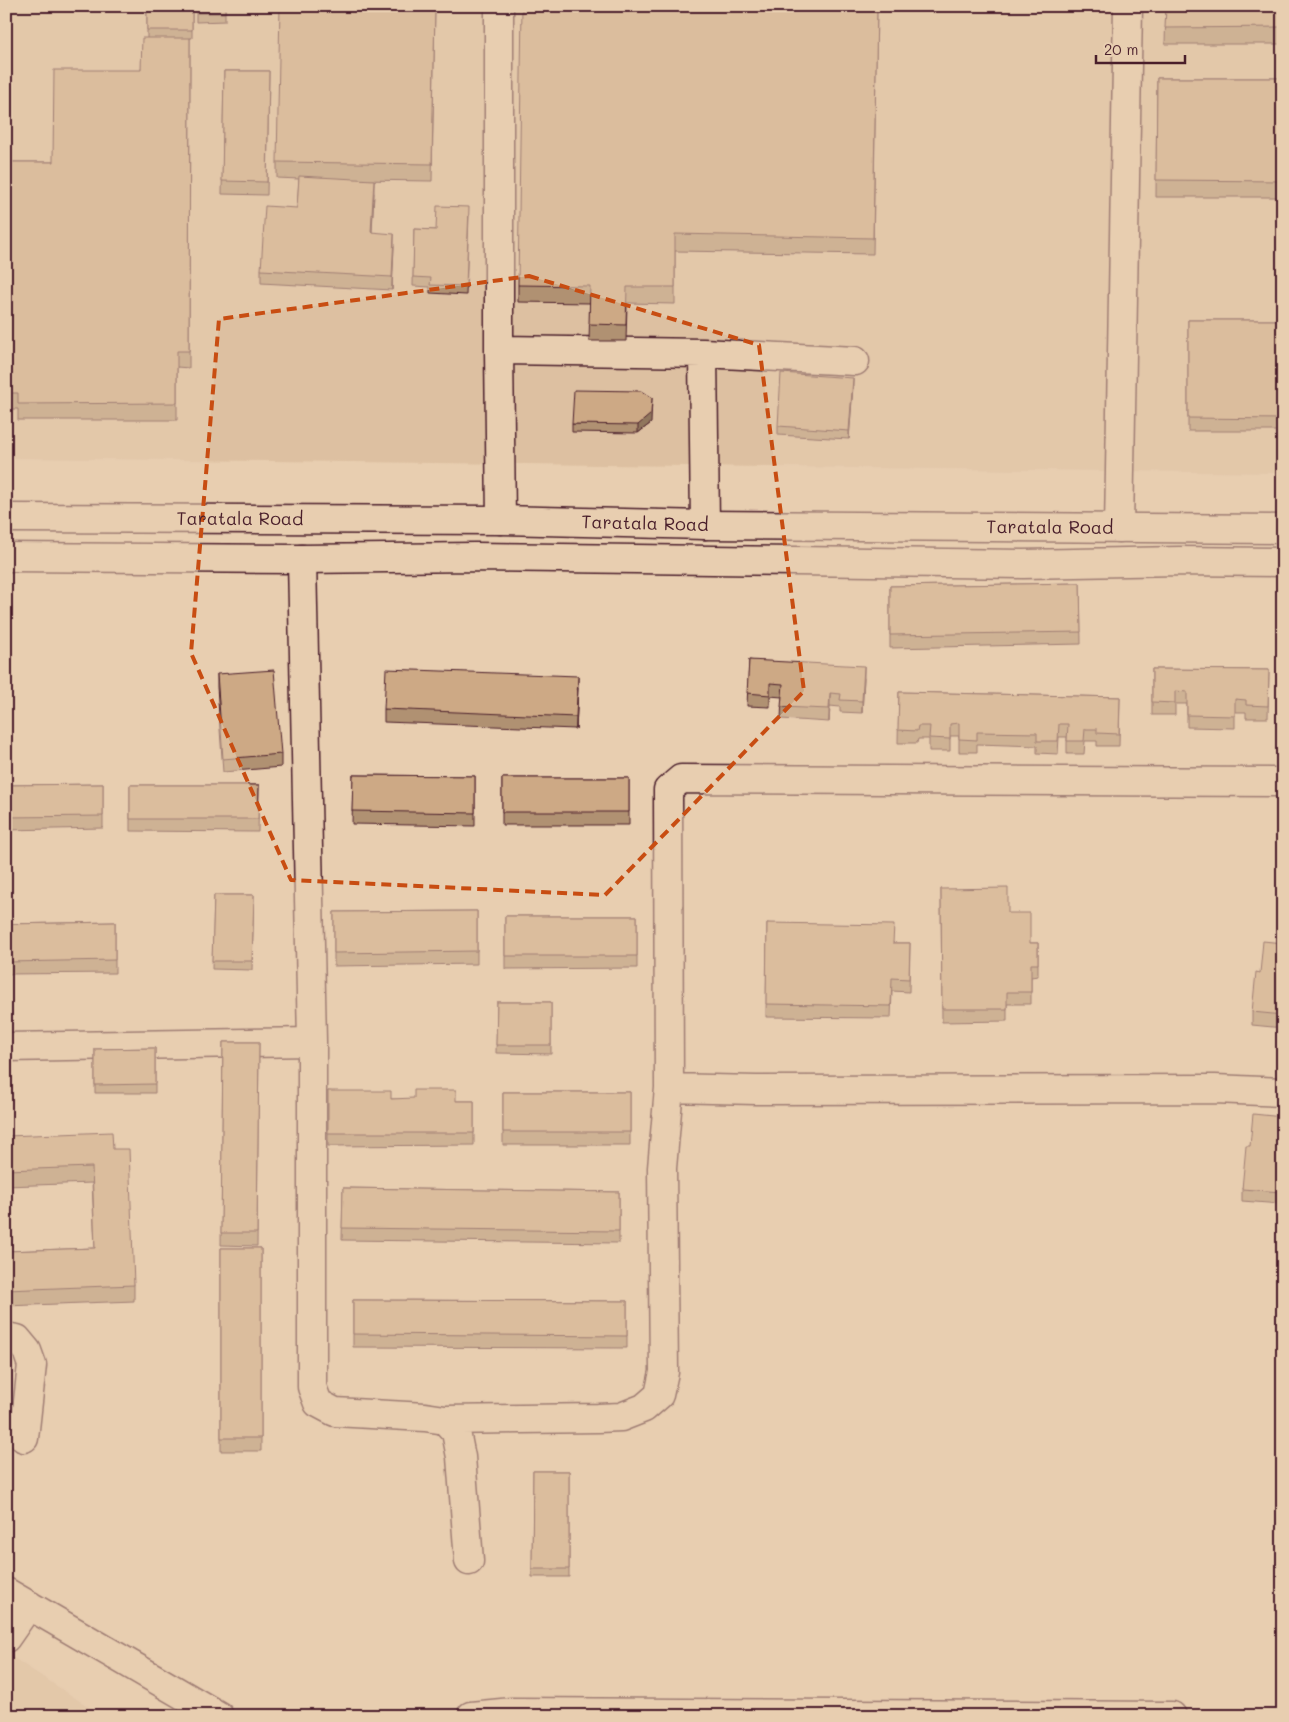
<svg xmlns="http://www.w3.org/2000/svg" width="1289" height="1722" viewBox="0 0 1289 1722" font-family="Mali,sans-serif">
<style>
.built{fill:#ddc0a1}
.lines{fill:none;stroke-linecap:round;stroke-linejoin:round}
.minor-casing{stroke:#4a1f2b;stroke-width:31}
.major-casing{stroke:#4a1f2b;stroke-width:31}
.minor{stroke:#e8ceb0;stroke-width:28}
.major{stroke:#e8ceb0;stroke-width:28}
.wall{fill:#b09172;stroke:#4a1f2b}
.shaded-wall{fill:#90765d;stroke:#4a1f2b}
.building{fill:#cda985;stroke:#4a1f2b}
.marked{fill:none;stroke:#c84d12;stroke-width:4;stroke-dasharray:10 6;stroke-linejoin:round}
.labels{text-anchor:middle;stroke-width:4;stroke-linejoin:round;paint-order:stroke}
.street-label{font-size:18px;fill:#4a1f2b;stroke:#e8ceb0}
</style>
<rect width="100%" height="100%" fill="#e8ceb0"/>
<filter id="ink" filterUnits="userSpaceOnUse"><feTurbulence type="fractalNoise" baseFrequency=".02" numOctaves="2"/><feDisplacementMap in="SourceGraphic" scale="10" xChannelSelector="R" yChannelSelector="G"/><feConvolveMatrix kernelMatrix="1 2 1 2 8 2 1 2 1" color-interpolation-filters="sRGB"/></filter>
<g filter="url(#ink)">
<!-- built -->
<path class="built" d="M6,6H1283V473L6,458Z
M6,1653L103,1716H6Z"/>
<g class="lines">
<defs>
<path id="minor" d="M499,6V350L501,520
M499,350L703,353L855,361
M703,353L705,525
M1119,528L1128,6
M302,559L312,1042V1387L318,1403L335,1412L425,1417L445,1420L456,1432L461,1457L469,1561
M6,1047L312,1042
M669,1088L668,790L681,779L1283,782
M6,1337L17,1339L27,1351L32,1365L24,1438
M445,1420L598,1418L621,1417L644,1408L659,1395L664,1372L662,1168L669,1088L756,1090L1215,1089L1283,1092
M6,1592L219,1716
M6,1638L29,1605
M471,1716L512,1712L1172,1716"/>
<g id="major">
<path id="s1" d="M6,518L501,520L705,525L1283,529"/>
<path d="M6,557L302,559L475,557L1023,564L1179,561L1283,562"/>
</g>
</defs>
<!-- minor casing -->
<use href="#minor" class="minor-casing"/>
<!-- major casing -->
<use href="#major" class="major-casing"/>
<!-- minor -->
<use href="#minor" class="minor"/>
<!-- major -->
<use href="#major" class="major"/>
</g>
<!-- wall -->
<path class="wall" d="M147,6H192V38H190L189,368L177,367V420H18V409H6V162H53L141,70L147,38Z
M196,6H225V21L196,22Z
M435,6L432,181L358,180L374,193L372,232L394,246L392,290L261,283V270L297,208L299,179L277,178V162Z
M877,6L873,254L675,251V304L627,303L626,341H589L590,303L518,302V285Z
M1166,6H1283V44H1165Z
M224,71H269L267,195L222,194Z
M1157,78H1283V197H1156Z
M469,216L466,295L430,293V287L413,286L414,229L436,230Z
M1188,320H1283V431H1188Z
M853,386L849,439L778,435V426Z
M651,423L638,433L572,432V424Z
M1080,583L1081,644L890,648V586Z
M749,660L864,678L862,713L840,712V707L830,706L829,722L781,719L782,697L770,696V707L747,706Z
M1152,669L1269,670L1268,718H1246V712H1235V728L1187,727V704H1175V715H1152Z
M217,674L281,754V767L223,772L217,687Z
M578,688L576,729L384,722V709Z
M899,692L1120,697L1119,746H1097V741H1085L1084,754H1067V737H1059L1058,754L1037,753V746L977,744V752H959V736H950V751H929V739H918L917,743H898Z
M353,775L475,776V826L352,824Z
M502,778H629V825H502Z
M103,784V828L6,830V785Z
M130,785H259L258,832L130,831Z
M941,889L1008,913L1030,943H1038V976L1031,977V1004H1007V1021L942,1022Z
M214,895H254L252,970L212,969Z
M477,911V964L334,966V912Z
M505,916H637V968L505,969Z
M115,922V973L6,974V924Z
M767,923L894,943H910L909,992L892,991L891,1018L766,1017Z
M1283,943V1028L1252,1025V1012L1260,973Z
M497,1002H551V1054L496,1053Z
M223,1042H259L257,1246L221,1245Z
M155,1048V1093H95V1049Z
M328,1091L391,1099L456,1101H474V1145L328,1146Z
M503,1092H630V1145H503Z
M1283,1117V1192L1281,1204L1242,1201V1189L1250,1146Z
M6,1136L113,1149L134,1285V1301L6,1306V1251L95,1248L92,1183L6,1186Z
M343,1188L619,1192V1243L342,1240Z
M221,1248H261V1451H221Z
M353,1300L627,1301V1348L353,1347Z
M533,1471H569V1577H532Z"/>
<!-- shaded-wall -->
<path class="shaded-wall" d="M374,180V193L371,245V232Z
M394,234V246L392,290V277Z
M853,378V386L849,439V431Z
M652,398L651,423L638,433V425Z
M864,666V678L862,713V701Z
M578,676V688L576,729V717Z
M830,693V706L829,722V709Z
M1283,1179V1192L1281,1204V1192Z"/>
<!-- building -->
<path class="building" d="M147,6H192V30H147Z
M196,6H225V13H196Z
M280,6H435L432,164L277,162Z
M522,6H877L873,238L675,234V287H627L626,325L589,324L590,286L518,285Z
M1166,6H1283V27L1165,28Z
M142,38H190L189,351H177V403L18,404V393H6V162H53L54,70H141Z
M224,71H269L267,182L222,181Z
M1157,78H1283V181L1156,180Z
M299,176L374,180L371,232L394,234L392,277L261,270L265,206L297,208Z
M437,206L469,207L466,286L430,285L431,278L413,277L414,229L436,230Z
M1188,320H1283V419L1188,418Z
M781,373L853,378L849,431L778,426Z
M574,390L641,391L652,398L651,414L638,425L572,424Z
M1080,583L1081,632L890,635V586Z
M749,660L864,666L862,701L840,700L841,694L830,693L829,709L781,707L783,684L770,683V695L747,693Z
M386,669L578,676L576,717L384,709Z
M1152,669L1269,670L1268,706L1246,705V700L1235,699V716L1187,715V692L1175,691V703L1152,702Z
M274,670L281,754L223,759L217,674Z
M899,692L1120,697L1119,734L1097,733V729H1085L1084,741H1067L1068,724H1059L1058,741H1037V733L977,732V740L959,739V723L950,724V739L929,738L930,726H918L917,731L898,730Z
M353,775L475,776V813L352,811Z
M502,778H629V812H502Z
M103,784V816L6,817V785Z
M130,785H259L258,819H130Z
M1008,888V913H1030V943H1038V964H1031V992H1007V1009H942L941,889Z
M214,895H254L252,961H212Z
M477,911V951L334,953V912Z
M505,916H637V956H505Z
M115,922V960L6,962V924Z
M767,923L894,925L893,943H910L909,979L892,978L891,1006L766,1004Z
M1263,941L1283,943V1015L1252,1012L1256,972L1260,973Z
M497,1002H551V1045H496Z
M223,1042H259L257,1233H221Z
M155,1048V1084L95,1085V1049Z
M414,1090H456V1101H474V1133H328V1091H391V1099L414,1098Z
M503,1092H630V1132H503Z
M1253,1114L1283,1117V1179L1281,1192L1242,1189L1246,1146H1250Z
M112,1132L113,1149H129L134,1285L6,1290V1251L95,1248L92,1167L6,1170V1136Z
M343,1188L619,1192V1231L342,1228Z
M221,1248H261V1438H221Z
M353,1300L627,1301V1336L353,1334Z
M533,1471H569V1569H532Z"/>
</g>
<!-- marked area -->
<path d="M0 0H1289V1722H0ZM529,276L759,345L804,691L605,895L291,880L191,653L219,319Z" fill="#e8ceb0" fill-opacity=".55" fill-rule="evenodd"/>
<path class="marked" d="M529,276L759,345L804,691L605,895L291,880L191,653L219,319Z"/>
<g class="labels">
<!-- street labels -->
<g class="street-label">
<text dy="6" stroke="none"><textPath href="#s1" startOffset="234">Taratala Road</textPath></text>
<text dy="6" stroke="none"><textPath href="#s1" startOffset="639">Taratala Road</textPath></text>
<text dy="6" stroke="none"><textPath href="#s1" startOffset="1044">Taratala Road</textPath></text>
</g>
</g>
<!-- margin -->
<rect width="1289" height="1722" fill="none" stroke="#e8ceb0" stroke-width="25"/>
<rect x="12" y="12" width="1264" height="1697" fill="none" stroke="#4a1f2b" stroke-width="2" filter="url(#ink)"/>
<!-- scale -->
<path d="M1096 55v8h89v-8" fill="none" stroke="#4a1f2b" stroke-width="2.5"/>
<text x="1104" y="55" font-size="15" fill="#4a1f2b" stroke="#e8ceb0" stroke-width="4" paint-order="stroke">20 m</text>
</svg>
